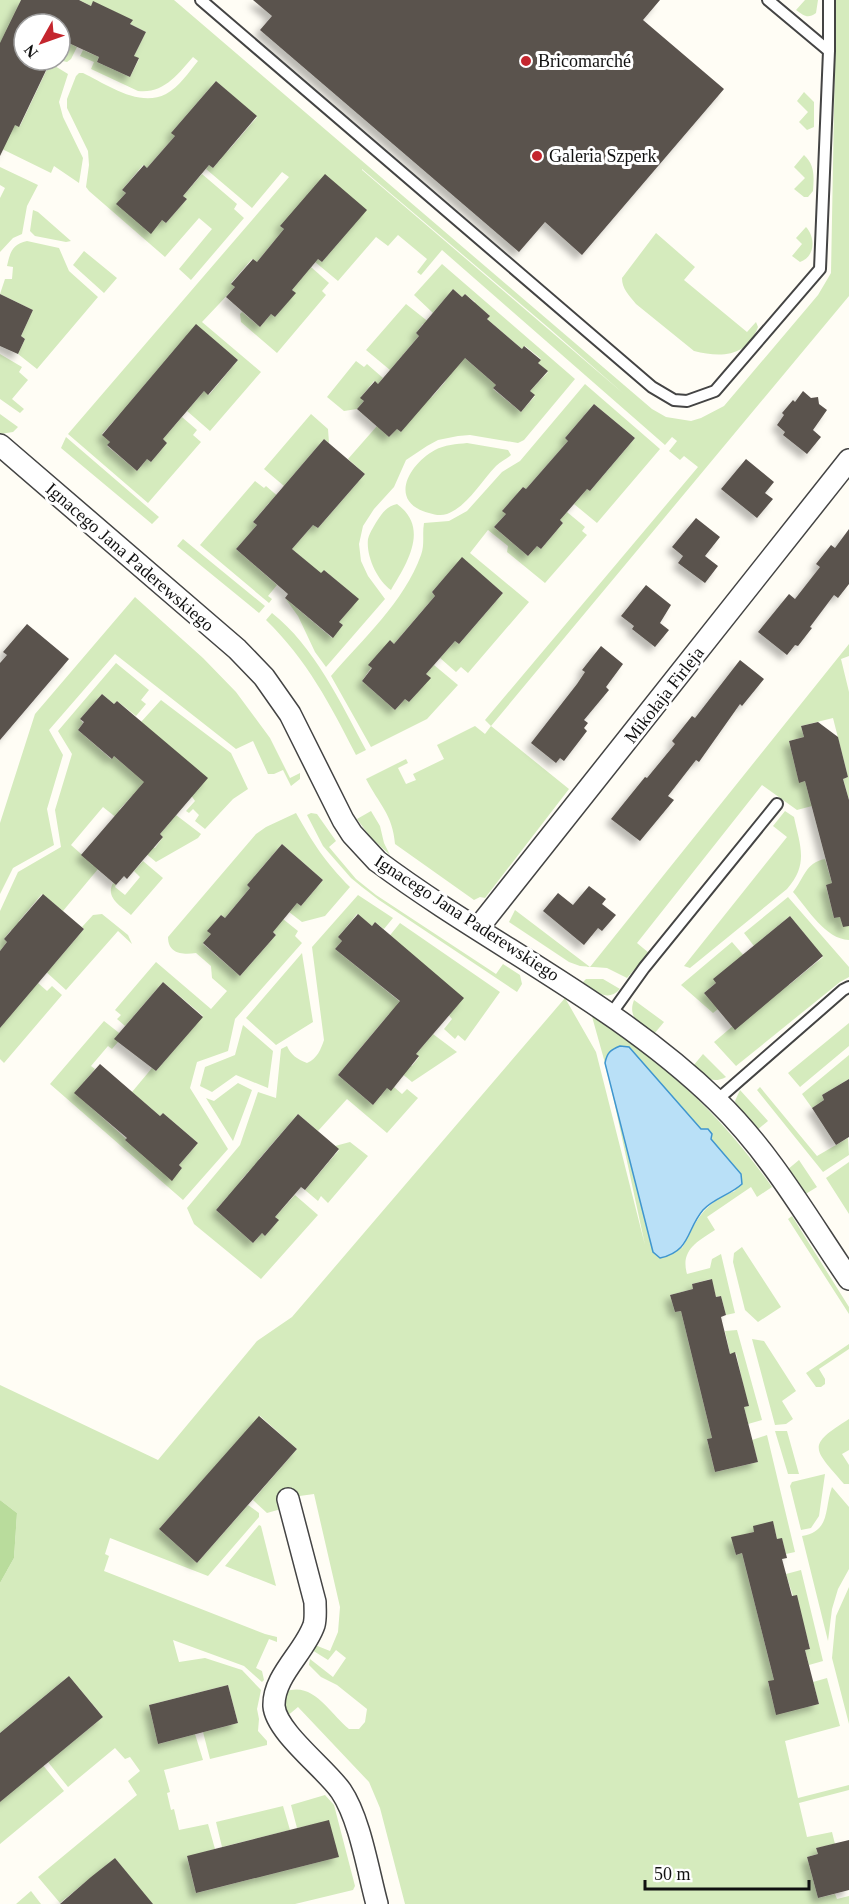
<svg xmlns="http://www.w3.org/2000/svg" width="849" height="1904" viewBox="0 0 849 1904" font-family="'Times New Roman',serif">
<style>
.green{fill:#d5ebbd;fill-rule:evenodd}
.forest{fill:#b9dc9c}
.water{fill:#b9e0f7;stroke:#3f96cf;stroke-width:1.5}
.building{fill:#5a524d;filter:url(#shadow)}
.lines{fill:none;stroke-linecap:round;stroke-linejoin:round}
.service-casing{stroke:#444;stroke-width:14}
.minor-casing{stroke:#444;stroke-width:24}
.service{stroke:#fff;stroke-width:10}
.minor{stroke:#fff;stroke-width:21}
.poi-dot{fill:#c4262e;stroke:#fff;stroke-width:2}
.labels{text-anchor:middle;stroke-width:6;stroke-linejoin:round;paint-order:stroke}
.poi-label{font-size:18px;fill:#111;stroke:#fff;text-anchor:start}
.street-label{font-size:18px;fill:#111;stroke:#fff}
</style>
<defs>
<filter id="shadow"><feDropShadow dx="-5.5" dy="5.5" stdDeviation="3" flood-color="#0004"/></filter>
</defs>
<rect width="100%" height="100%" fill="#fffdf5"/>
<!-- green -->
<path class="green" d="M0,0H21L0,47Z
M79,0H174L652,409L666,417L691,421L701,418L724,406L818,295L831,273L836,2V0H849V296L491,726L569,789L485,898L480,897L474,900L395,844C393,815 379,804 366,779L406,759L408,763L398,768L406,784L416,780L413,774L444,759L437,745L475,726L485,734L491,726L485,720L698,467L684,456L680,460L669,451L677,441L672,437L665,445L442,250L421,275L417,272L427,259L398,235L388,246L376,237L338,281L315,262L318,259L322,262L366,210L280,226L284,229L257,262L252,259L231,283L235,287L202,322L261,372L210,431L187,411L204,391L209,395L238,360L196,325L130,402L133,405L119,415L102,434L110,442L107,446L137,471L147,459L151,462L167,443L163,439L182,417L197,430L193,435L201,442L148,503L68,434L289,177L282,172L252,208L206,169L209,165L213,168L221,159L218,156L228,151L257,117L216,81L172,132L175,136L147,168L143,165L122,190L126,193L117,204L151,233L162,220L166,223L187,199L183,196L202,174L237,204L234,209L244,218L191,280L179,269L212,229L199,218L165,257L89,191L86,187L89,165L88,151L67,108V99L76,76L79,73H83C106,84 139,108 166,94C179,87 189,72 198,61L193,57C178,74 164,94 138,91L91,69L94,62L80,56L83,50L99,57L97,62L130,77L139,59L134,56L146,32L130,24L132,20L93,2L91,6ZM362,169L550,329L624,394L362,170Z
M805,0H818L816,13C808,19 804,16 796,10Z
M60,39L77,47L71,59L67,62L58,60H60Z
M50,63L68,74L59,102L63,117L83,158L79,183L54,166L51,173L0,148V133L15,125L20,126Z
M804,92L814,102V127L807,130L799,122L808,112L797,101Z
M804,155C815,165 814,176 813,191L808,197H804L794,189L805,178L794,167Z
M0,167L38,185L27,206L22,234L13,238L0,252V198L5,188L0,185Z
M33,210L38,212L71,241L66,242L35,236L30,231Z
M806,227C816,238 815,257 800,262L792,256L802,244L796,238Z
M656,233L695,267L684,280L747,332L756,322L758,327C747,357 721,358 694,351L636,304C629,295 622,289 622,278Z
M27,241L59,248L69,271L98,297L37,369L18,354L25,339L21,336L33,310L0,294L5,279H12L13,267L7,266C10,253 12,244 27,241Z
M84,251L117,278L104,293L73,265Z
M442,264L575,379L524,440L518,443L470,435L458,436L438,440L427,446L406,460L394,487L374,509L363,526L359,544L361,561L368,576L385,599L326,667L315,652L298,616L285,598L332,638L343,625L339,622L358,599L324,570L321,574L292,549L313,525L318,528L365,474L348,459L377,426L389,437L397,429L401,432L427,394L432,397L445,382L457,351L496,385L493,389L521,412L535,396L530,391L548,372L538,363L541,359L525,346L522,349L487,319L489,315L481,309L471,306L475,302L465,294L462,297L453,289L433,313L414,295Z
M311,267L329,283L322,291L326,295L277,353L241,322L240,314L242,312L260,327L271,314L275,317L295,293L292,290Z
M406,304L430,323L423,324L416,333L419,336L390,370L366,350Z
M0,354L22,367L19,372L28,380L12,399L24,409L20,413L0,399Z
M356,361L364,367L367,364L383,378L378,384L374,381L361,397L364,401L357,409L344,411L327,397Z
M585,384L660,449L597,523L574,504L587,489L590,491L635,438L594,404L565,438L568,441L526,489L523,487L503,510L506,514L494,527L528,556L537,546L541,549L563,523L560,520L567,512L585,527L582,531L587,535L545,583L507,552L508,546L488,530L470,553L529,602L468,673L461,667L456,672L440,658L455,641L459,644L503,593L462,558L432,592L435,596L394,644L390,640L362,681L395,710L405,699L409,702L430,678L426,674L434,665L458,685L427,719L371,747L331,676C363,639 404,602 421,555C425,544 422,534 424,523L449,521L467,511L502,472L520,461Z
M0,414L18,427L13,432L0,434Z
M311,414L328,429L329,443L324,439L284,486L264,469Z
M66,437L159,517L152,524L61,448Z
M467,443L508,450L511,455C507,459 501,461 496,466C481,481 468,506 447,514C441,516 435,515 429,513C387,502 409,464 435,450C444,445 457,444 467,443Z
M255,481L264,488L266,486L280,498L269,503L253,522L257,525L236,549L277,585L268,596L272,599L269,603L200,545Z
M397,504C430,528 407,563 391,590C377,580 366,556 368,539C370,532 375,524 379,518C384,510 389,506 397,504Z
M183,539L265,606L259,613L177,546Z
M135,597L203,658L236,692L270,738L290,778L300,773V779L291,786L283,770L274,774H268L253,741L236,749L115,654L49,730L63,755L47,809L54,845L13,868L0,894V823L35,714Z
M272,613C314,646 341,703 366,750L356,755C330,704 307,660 266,620Z
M849,644V656L841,659L849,692V800L843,779L848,777L833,718L801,726L804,737L789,741L799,782L805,781L812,806L797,810L762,785L637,943L649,953L627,978L607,968L580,966L569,962L509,922L515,910L590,967Z
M116,663L149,690L141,700L146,704L136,716L117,701L114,704L102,694L80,719L83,723L78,730L111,759L114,756L148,785L137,797L133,795L119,810L123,814L118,819L103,807L71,845L98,869L63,911L42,894L19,921L23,924L15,933L11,930L4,939L7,942L0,951V911L18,872L61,847L55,810L72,754L58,731Z
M161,700L231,753L248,789L233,799L205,829L195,821L199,815L193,809L189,813L186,811L195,801L141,722Z
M371,811L380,826L384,843L390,855L371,838L357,819Z
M785,811L794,817C800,846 809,864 787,889L690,968L684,966L787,837L773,826Z
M296,813C313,843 325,862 350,887L325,916L302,922L289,912L297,903L301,906L323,880L282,844L247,885L250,888L225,918L221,915L208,931L211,934L203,944L240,976L276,935L273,931L283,919L298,931L295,936L302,943L235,1019L228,1051L197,1062L190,1088L228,1149L183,1200L50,1084L104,1021L123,1036L112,1049L108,1046L91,1066L95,1069L75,1093L172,1180L182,1168L179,1165L198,1143L163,1113L160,1116L132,1092L152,1068L156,1071L203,1016L163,982L125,1026L117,1019L121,1015L115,1010L156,962L211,1009L227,991L212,978L211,966L196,953C183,955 168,954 168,937L256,834L266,827Z
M311,813L317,814L336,841L329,847L356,879L376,895L496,974L503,964L520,975L522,984L517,992L379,900L362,887L351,878L323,846L307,815Z
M176,815L201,834L198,838L156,862L144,852L151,845L155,848L163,837L160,834Z
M825,859L832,883L826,886L834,918L849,914V940C825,939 808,909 793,892C805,877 805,863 825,859Z
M143,861L163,878L131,915C121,906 105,898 113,883L116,885L115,887L125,895L140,877L134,871Z
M358,895L393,918L384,929L375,922L372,926L357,914L338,937L342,941L335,949L404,1005L389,1014L338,1075L373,1105L387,1088L394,1087L402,1094L407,1089L418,1098L387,1133L347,1099L318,1131L298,1114L259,1159L263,1163L253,1175L249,1171L241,1180L232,1199L228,1196L216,1210L253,1243L262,1233L265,1236L278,1221L275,1217L295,1195L318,1215L261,1279L194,1224L187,1208L240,1145L258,1092L276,1098L281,1049L287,1046C291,1055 297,1059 307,1063C317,1059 321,1049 324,1040L312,947Z
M788,897L849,967V977L840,982L736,1066L714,1042L786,981L789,985L823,957L790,916L762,939L757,950L744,933Z
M102,914L128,935L132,944L118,931L66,990L44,970L55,963L84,929L82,927L93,915Z
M400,923L500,992L465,1041L458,1035L455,1039L444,1029L452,1019L387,939Z
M732,942L746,958L737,960L714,979L716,983L704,993L718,1009L713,1013L681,985Z
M302,953L313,1022L276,1045L246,1018Z
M586,979H603L620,989C607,1003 595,991 583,982Z
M38,983L47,991L52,986L62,995L4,1063L0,1059V1020Z
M565,998L596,1052L645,1245L608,1073L653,1252L682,1248C697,1220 703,1203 735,1191L741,1174L710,1139L709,1129H701L607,1055L605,1063L591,1013C617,1033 645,1053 671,1075C709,1107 743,1146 772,1187L757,1197L751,1187L707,1217L715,1230C698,1241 680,1250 687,1274L710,1268L712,1259L721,1254L735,1313L726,1315L721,1296L716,1297L711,1279L692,1284L693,1289L670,1295L675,1312L681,1311L712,1438L707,1439L715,1472L758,1462L752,1440L767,1435L795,1552L786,1554L782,1539H777L773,1522L754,1532L732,1538L736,1555L742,1553L774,1680L768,1682L776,1714L819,1704L813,1682L827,1678L840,1726L785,1741L798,1798L849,1785V1790L799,1803L807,1837L832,1832L835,1844L816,1848L818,1854L807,1857L818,1898L835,1894L837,1899L849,1896V1891V1904H405L380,1808L369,1782L298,1707L286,1717L282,1712L285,1692C313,1680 331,1715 349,1729H359L365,1722L367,1709L337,1685L321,1677L309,1665L310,1659L333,1677L346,1658L336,1650L328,1660L312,1650L315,1645L330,1651L338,1632L340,1607L314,1494L278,1499L281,1509L267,1513L253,1500L297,1449L260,1416L159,1529L197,1563L248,1505L259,1513V1517L208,1576L110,1538L105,1554L109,1556L104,1571L265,1634L277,1637V1642L269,1639L256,1668L262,1671L264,1680L262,1682L244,1666L173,1640L179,1662L205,1658L242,1670L261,1690L257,1709L259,1719L258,1731L267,1741V1745L210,1759L203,1732L238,1723L228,1685L149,1705L158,1744L195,1734L203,1760L164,1770L170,1792L167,1793L171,1810L174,1809L179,1830L208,1824L215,1849L187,1857L196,1893L338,1857L329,1821L297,1828L291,1805L325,1795L334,1805L355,1886L353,1890L295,1904H143L148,1899L115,1858L60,1903L38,1877L137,1795L128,1781L140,1771L130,1757L125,1759L115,1748L68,1787L48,1762L103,1717L69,1676L0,1733V1583L14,1558L17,1513L0,1500V1385L158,1460L257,1341L292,1317Z
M634,1000L664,1022L654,1034C641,1025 627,1018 634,1000Z
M849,1023V1046L800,1087L788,1073Z
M243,1025L273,1051L268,1088L236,1075L212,1092L200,1086L205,1067L235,1055Z
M433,1034L457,1052L412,1082L400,1072L408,1063L412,1066L419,1057L416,1054Z
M703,1054L726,1077C711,1085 704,1076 693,1066Z
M849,1055V1079L822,1095L824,1100L812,1108L802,1094Z
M238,1083L252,1090L233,1141L206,1098L214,1101Z
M760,1087L817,1156L848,1138L849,1155L823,1172L757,1090Z
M740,1090L768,1121L756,1131L739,1112L735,1101Z
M350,1142L368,1156L328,1203L321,1196L318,1201L305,1190L339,1150L335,1146Z
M799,1160L817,1187L804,1195L787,1170Z
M849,1162V1214L826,1178Z
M792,1216L849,1307V1314L788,1219Z
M742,1247L781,1307L758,1322L745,1310L733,1262L734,1253Z
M737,1330L762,1420L748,1424L744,1407L748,1406L736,1353L730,1354L725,1331Z
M752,1339L764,1341L796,1391L782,1401L793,1419L786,1424L775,1425Z
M849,1344V1349L819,1369L825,1379V1384L821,1387H816L806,1373Z
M849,1419V1450L842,1454L849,1465V1484H844C813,1448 806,1446 849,1419Z
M775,1431H787L799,1474H788Z
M825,1474L819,1516L811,1528L801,1530L790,1486L792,1482Z
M832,1487L849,1507V1569L838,1589L832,1609L828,1641L802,1536C831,1531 824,1509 832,1487Z
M259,1525L261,1526L276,1586L225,1566Z
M801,1570L823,1661L809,1665L805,1650L810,1648C804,1623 793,1599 786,1574Z
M849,1587V1724L832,1658L836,1616Z
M42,1764L64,1791L0,1844V1802Z
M283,1806L290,1830L222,1847L216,1822Z
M31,1891L41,1904H16Z"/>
<!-- forest -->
<path class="forest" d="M0,1500L17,1513L14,1558L0,1583Z"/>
<!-- water -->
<path class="water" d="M620,1046L629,1047L701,1129H708L712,1134L711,1139L741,1174L742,1184C730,1195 714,1198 703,1210C686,1230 691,1251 660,1258L653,1252L605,1063C607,1053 610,1050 620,1046Z"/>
<!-- building -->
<path class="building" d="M21,0H79L91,6L93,1L133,20L130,24L146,32L134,56L139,58L130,77L97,62L99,57L60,39V24H24V60H51L19,127L15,125L0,156V43Z
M253,0H660L643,20L724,89L582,255L545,222L519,252L260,30L272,16Z
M216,81L257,116L213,168L209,165L183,196L187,199L166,223L162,220L151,234L116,204L126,193L122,190L144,165L147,168L175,136L171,133Z
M325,174L367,210L322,262L318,259L292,290L296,293L275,317L271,314L260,327L226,297L235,287L231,284L253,259L257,262L284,229L280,226Z
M453,289L462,297L465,294L490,316L487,319L522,349L524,346L541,360L538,363L548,371L530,391L535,395L521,412L493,388L496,385L465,358L401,432L397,429L389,437L357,409L364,401L360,398L375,381L378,384L419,336L416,333Z
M0,294L33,310L21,336L25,339L18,354L0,346Z
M196,324L238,360L208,395L204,391L163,439L167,443L151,462L147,459L137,471L107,445L110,442L102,435Z
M803,391L811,398L818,397L819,404L827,410L813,430L821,437L807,454L783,435L785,432L777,425L784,415L782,413L793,400L795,402Z
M594,404L635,438L590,491L587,489L560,520L563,523L541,549L537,546L528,556L494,527L506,514L502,511L523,487L526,489L568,441L565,438Z
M324,439L365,474L318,528L313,525L292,549L321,573L324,570L359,599L339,622L343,625L333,638L285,598L288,594L236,549L257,525L253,522Z
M746,459L774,482L765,493L773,499L757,518L721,489Z
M696,518L720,537L705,556L718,566L705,583L678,563L683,556L672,547Z
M849,529V584L838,598L834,595L810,627L812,628L798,646L795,645L787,655L758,632L789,594L795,599L820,567L816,564L831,545L835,548Z
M462,557L503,593L459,644L455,641L426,674L431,678L409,702L405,699L395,710L362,681L372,668L368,665L390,640L394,644L435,596L432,592Z
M646,585L671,605L660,623L669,630L655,647L632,629L634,626L621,616Z
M27,624L69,659L0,740V663L7,655L3,652Z
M601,646L623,664L606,687L609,690L584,720L588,723L584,728L587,731L564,761L560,758L556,763L531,743L577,684L585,672L582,670Z
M740,660L764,679L742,706L740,704L699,762L696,760L668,796L674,800L640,841L611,819L645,777L647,778L675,744L672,741L692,716L695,718Z
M102,694L114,704L117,701L208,778L160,834L163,837L143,860L127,879L124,876L116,885L81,855L144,782L114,756L112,759L78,730L84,722L80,719Z
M818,722L838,737L848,777L843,779L849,800V926L843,927L840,917L834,918L826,885L832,883L805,781L799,783L789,741L804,737L801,726Z
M282,844L323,880L301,906L297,903L273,932L276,935L240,976L203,943L211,934L207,931L221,915L225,918L250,888L247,885Z
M589,886L606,899L602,904L616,915L602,931L598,928L584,945L543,911L558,893L573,905Z
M43,894L84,929L0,1028V951L7,942L4,939Z
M358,914L372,926L375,922L464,998L416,1054L419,1056L391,1091L387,1088L373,1105L338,1075L400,1001L335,949L342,941L338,937Z
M790,916L823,956L735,1030L704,993L716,983L713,979Z
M163,982L203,1017L156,1071L114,1039Z
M100,1064L160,1116L163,1113L198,1143L179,1165L182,1168L172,1181L125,1140L127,1138L74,1093Z
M849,1079V1137L836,1145L812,1108L824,1100L822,1095Z
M298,1114L339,1149L305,1190L301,1187L275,1217L279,1220L265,1236L262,1233L253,1243L216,1210Z
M712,1279L716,1297L721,1296L726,1315L721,1317L730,1354L735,1352L749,1406L744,1407L758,1462L715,1472L707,1439L712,1438L681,1311L675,1312L670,1295L693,1289L692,1284Z
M259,1416L297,1449L197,1563L159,1529Z
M773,1521L777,1539L782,1538L787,1558L782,1559L792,1596L797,1595L810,1649L805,1650L819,1704L776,1715L768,1681L774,1680L742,1553L736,1555L731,1537L754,1532L753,1526Z
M69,1676L103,1717L0,1802V1733Z
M228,1685L238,1723L158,1744L149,1705Z
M329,1820L339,1857L196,1893L187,1856Z
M849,1840V1890L818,1898L807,1857L818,1854L816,1848Z
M115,1858L153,1904H60L91,1877Z"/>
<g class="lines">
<defs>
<path id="service" d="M201,0L652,387L674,400L687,401L715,391L820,269L829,51V0
M768,0L829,51
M611,1014L644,968L777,804
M717,1100L843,990L849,987"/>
<path id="minor" d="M0,445L237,649L264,677L290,714L343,820L352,834L377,861C488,944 616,1003 717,1101C770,1152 808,1219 849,1279
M478,928L849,460
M288,1499L315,1602C315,1610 316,1618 314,1625C305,1652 273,1676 274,1706C276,1732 326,1769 341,1791C360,1819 368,1871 377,1904"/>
</defs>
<!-- service casing -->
<use href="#service" class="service-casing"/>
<!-- minor casing -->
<use href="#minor" class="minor-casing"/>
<!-- service -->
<use href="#service" class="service"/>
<!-- minor -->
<use href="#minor" class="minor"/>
</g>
<!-- markers -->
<g class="poi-dot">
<circle cx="526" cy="61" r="6"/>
<circle cx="537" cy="156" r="6"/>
</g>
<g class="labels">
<!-- poi labels -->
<g class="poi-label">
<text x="538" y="67">Bricomarché</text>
<text x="549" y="162">Galeria Szperk</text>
</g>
<!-- street labels -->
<g class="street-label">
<text transform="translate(130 557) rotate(41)" y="6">Ignacego Jana Paderewskiego</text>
<text transform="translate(664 695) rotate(-52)" y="6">Mikołaja Firleja</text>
<text transform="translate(467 918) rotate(33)" y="6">Ignacego Jana Paderewskiego</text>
</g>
</g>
<!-- north arrow -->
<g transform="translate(42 42) rotate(230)"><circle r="28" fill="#ffffff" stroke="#a0a0a0" stroke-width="1.5"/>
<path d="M0-4.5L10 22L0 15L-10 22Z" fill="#c4262e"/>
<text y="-9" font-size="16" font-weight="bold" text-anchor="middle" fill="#111111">N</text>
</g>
<!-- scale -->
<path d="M645 1880v9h164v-9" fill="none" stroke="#111111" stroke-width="3"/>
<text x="654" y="1880" font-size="18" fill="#111111" stroke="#ffffff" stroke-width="4.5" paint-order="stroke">50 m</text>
</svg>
